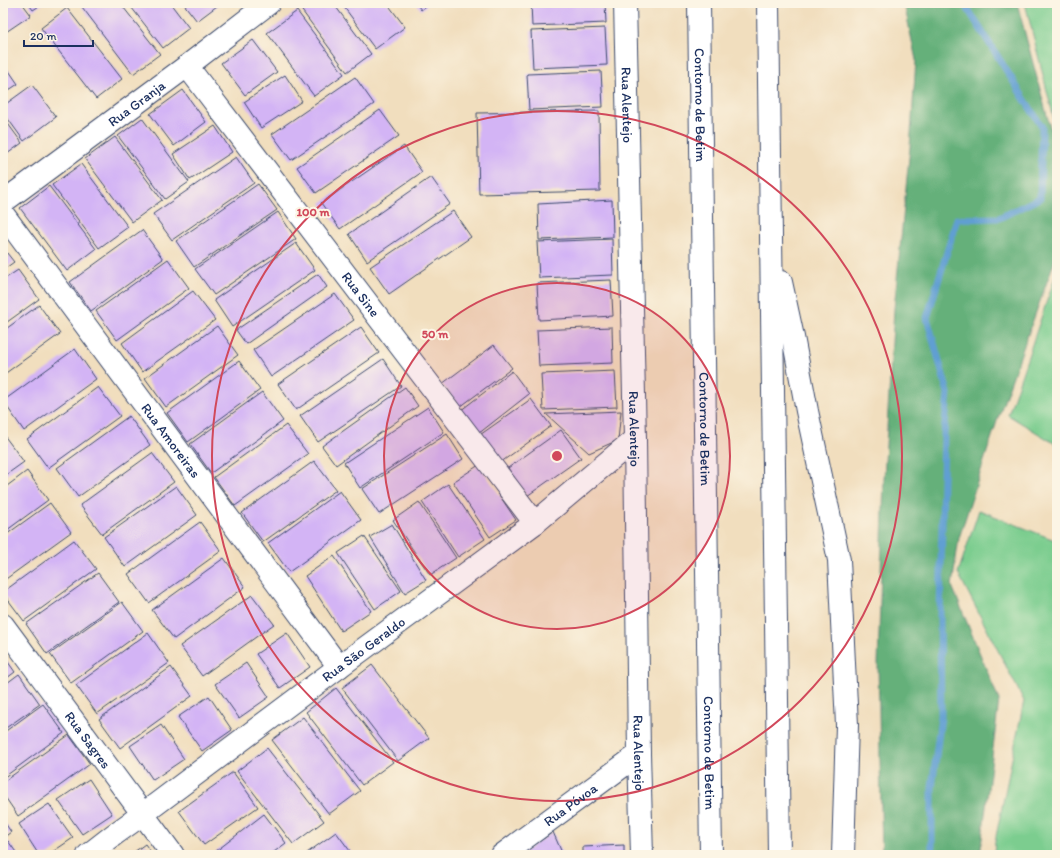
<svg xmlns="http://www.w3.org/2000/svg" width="1060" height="858" viewBox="0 0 1060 858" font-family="Itim,sans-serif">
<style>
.green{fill:#7ccd8f;stroke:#4c7e76}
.forest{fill:#65b07a;stroke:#40706c}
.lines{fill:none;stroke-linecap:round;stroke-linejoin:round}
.stream{stroke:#609fd2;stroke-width:7}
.building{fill:#d3b4f5}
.street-casing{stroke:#3b496c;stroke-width:24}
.secondary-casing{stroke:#3b496c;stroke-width:24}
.highway-casing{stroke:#3b496c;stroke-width:24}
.street{stroke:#fff;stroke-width:22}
.secondary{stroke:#fff;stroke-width:22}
.highway{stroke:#fff;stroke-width:22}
.ring{fill:none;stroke:#d1495b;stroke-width:2}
.labels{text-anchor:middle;stroke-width:4;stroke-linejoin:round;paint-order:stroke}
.street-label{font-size:14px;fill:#1b2f5e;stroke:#fcf5e5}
.centre{fill:#d1495b;stroke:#fcf5e5;stroke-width:2}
.ring-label{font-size:12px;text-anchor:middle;font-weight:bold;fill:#d1495b;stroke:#fcf5e5;stroke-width:4;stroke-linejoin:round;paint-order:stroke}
</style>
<rect width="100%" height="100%" fill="#fcf5e5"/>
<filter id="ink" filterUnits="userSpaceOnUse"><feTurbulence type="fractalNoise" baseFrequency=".025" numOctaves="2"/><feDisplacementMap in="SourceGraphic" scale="8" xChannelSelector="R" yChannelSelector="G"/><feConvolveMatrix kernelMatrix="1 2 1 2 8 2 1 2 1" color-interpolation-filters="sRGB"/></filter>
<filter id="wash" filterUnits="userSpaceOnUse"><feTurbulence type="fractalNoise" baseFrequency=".012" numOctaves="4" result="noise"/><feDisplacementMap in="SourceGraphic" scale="16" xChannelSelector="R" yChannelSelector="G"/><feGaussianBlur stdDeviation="0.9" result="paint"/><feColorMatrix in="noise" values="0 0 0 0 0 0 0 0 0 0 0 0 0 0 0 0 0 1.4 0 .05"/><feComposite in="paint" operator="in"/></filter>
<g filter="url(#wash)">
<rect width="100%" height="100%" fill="#f1debe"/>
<!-- green -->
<path class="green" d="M1025,3H1057V131Z
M1057,271V445L1008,415Z
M979,510L1057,541V855H994L995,841L1024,701L958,573Z"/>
<!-- forest -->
<path class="forest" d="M904,3H1017L1057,153V254L999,415L959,538L952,586L999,700L980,855H882L878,664L884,479L894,309L910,147L916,60Z"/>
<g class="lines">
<!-- stream -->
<path class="stream" d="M932,855V788L941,716L940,615L944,434L948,393L927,318L957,219L999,218L1040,198L1042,127L966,6L965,3"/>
</g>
<g id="blocks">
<!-- building -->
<path class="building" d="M3,3H22L31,15L3,34Z
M28,3H44L33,10Z
M79,3H120L160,54L133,74Z
M128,3H170L189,28L163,48Z
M183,3H221L197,21Z
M307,3H333L371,54L347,72L300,8Z
M341,3H387L405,27L375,49Z
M416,3H430L421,10Z
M531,3H605L606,23L532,26Z
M67,8L122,79L96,99L41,28Z
M297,11L344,74L314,96L267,33Z
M605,28L607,65L533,68L531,31Z
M253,40L277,72L245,95L221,63Z
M3,62L18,84L3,94Z
M601,71L603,107L529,110L527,74Z
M285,75L302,101L261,128L244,102Z
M355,77L374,104L291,160L272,134Z
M32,85L56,117L24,141L3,112V106Z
M183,90L206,122L174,146L150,114Z
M380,110L399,136L316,193L297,167Z
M599,111L600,191L479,194L477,113Z
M3,117L22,143L3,157Z
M142,118L189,182L165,199L118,136Z
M215,126L232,152L190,180L173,154Z
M115,137L162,200L132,222L85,159Z
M404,146L422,172L340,229L321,203Z
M236,157L254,183L172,240L153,214Z
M81,164L128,227L99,248L52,185Z
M431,177L450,204L367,261L349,234Z
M258,184L277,210L194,267L176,241Z
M49,186L96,249L67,271L20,208Z
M612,200L613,237L539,240L538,204Z
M453,211L471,237L389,294L370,267Z
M278,212L296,239L214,295L195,269Z
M142,230L163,259L91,311L70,282Z
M612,239L613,275L539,278L537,242Z
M296,243L315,270L232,327L214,300Z
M3,248L14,262L3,270Z
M168,259L189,288L117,340L96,311Z
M18,270L39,299L3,325V280Z
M318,274L327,287L246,344L236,330Z
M611,280L613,316L539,320L537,283Z
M193,291L215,320L142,372L122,343Z
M335,294L354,320L271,377L253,350Z
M39,305L60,334L3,375V331Z
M217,326L238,355L166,407L145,378Z
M361,327L379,353L296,410L278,384Z
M612,327L613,363L539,366L537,330Z
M494,345L512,368L460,407L442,384Z
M75,349L96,379L24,431L3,401Z
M383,359L401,386L318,442L300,416Z
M239,361L260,390L188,442L167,413Z
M512,371L529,394L478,434L460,411Z
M615,371L617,407L543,410L541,374Z
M98,387L120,416L48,468L27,439Z
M405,387L418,406L336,465L322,446Z
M262,392L283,421L211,473L190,444Z
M531,399L551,426L497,465L477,437Z
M428,407L444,432L360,488L344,463Z
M621,411L618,440L589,453L546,414Z
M129,416L150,445L78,497L57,468Z
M286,425L308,454L235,506L214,477Z
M561,430L581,458L527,496L508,468Z
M3,434L24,462L3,477Z
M447,434L463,459L379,514L362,489Z
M152,453L174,482L102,534L80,505Z
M314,461L336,490L263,542L242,513Z
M479,465L516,520L490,537L453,482Z
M27,471L48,500L3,533V489Z
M448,484L485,539L458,557L422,502Z
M176,486L197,515L125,567L104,537Z
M340,491L361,520L289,572L268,543Z
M419,502L456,558L430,575L393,520Z
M50,503L71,532L3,581V537Z
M200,522L221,551L149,603L128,574Z
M392,524L426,580L405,593L370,537Z
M364,536L401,591L375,609L338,553Z
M74,540L96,569L24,621L3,593V592Z
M334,556L371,611L341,631L305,576Z
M224,558L245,587L174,639L152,610Z
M98,573L119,602L47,654L26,624Z
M252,595L274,624L202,676L180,646Z
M122,602L143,631L71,683L50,654Z
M148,633L169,663L97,714L76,685Z
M287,633L310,667L280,688L256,654Z
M3,655L15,672L3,681Z
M246,663L269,697L239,718L215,684Z
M372,665L429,738L398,761L342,688Z
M171,667L192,696L120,748L99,719Z
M19,674L40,704L3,730V686Z
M336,688L393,762L362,785L306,712Z
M209,696L232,730L202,751L178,717Z
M43,704L64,733L3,778V733Z
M303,717L360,791L329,814L272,740Z
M161,725L184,759L153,780L130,746Z
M69,735L90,764L18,816L3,794V782Z
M267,748L324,821L293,844L237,771Z
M233,772L258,807L204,845L179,811Z
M89,779L112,814L82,834L58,800Z
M49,804L73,838L48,855H39L19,824Z
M264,814L286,843L270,855H211Z
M3,820L11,832L3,838Z
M336,832L353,855H308L307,853Z
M553,832L563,855H520Z
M8,841L18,855H3V845Z
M145,844L153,855H130Z
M624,845V855H583V847Z"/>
</g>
</g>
<g filter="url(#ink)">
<use href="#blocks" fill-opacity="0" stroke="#3b496c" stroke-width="1"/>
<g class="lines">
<defs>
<g id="street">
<path id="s1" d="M625,3L635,439L639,754L642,855"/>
<path id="s2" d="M187,66L535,523"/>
<path id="s3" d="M3,202L187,66L269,3"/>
<path id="s4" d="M3,214L339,667"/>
<path id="s5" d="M88,855L115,834L143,814L339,667L535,523L635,439"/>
<path id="s6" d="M502,855L639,754"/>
</g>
<g id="secondary">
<path id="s7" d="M3,625L173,855"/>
</g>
<g id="highway">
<path id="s8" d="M699,3L711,855"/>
<path d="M768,3L779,855"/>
<path d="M781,282L793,337L807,411L839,560L847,725L843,855"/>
</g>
</defs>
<!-- street casing -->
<use href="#street" class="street-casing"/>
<!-- secondary casing -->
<use href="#secondary" class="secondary-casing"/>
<!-- highway casing -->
<use href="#highway" class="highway-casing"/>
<!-- street -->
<use href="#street" class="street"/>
<!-- secondary -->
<use href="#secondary" class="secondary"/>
<!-- highway -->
<use href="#highway" class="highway"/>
</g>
</g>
<!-- distance rings -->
<circle cx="557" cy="456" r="173" fill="#d1495b" fill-opacity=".12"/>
<g class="ring">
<circle cx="557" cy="456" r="173"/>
<circle cx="557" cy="456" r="345"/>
</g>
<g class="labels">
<!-- street labels -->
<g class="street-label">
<text dy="5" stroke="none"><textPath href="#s3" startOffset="166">Rua Granja</textPath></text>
<text dy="5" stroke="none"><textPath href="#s1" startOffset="102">Rua Alentejo</textPath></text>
<text dy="5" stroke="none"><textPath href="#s8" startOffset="102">Contorno de Betim</textPath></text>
<text dy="5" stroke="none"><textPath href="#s2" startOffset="287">Rua Sine</textPath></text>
<text dy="5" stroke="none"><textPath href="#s1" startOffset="426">Rua Alentejo</textPath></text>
<text dy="5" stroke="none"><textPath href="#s8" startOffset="426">Contorno de Betim</textPath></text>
<text dy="5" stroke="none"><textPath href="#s4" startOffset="282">Rua Amoreiras</textPath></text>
<text dy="5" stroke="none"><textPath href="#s5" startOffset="344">Rua São Geraldo</textPath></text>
<text dy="5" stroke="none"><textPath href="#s7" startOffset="143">Rua Sagres</textPath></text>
<text dy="5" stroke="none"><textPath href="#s1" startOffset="750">Rua Alentejo</textPath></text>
<text dy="5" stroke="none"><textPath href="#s8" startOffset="750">Contorno de Betim</textPath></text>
<text dy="5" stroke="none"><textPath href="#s6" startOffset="85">Rua Póvoa</textPath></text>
</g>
</g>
<circle cx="557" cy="456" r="6" class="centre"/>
<g class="ring-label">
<text x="313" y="216">100 m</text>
<text x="435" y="338">50 m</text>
</g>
<!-- margin -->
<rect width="1060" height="858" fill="none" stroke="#fcf5e5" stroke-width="16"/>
<!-- scale -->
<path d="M24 40v6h69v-6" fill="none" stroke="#1b2f5e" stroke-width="2"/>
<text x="30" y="40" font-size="12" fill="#1b2f5e" stroke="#fcf5e5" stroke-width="3" paint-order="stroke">20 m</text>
</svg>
